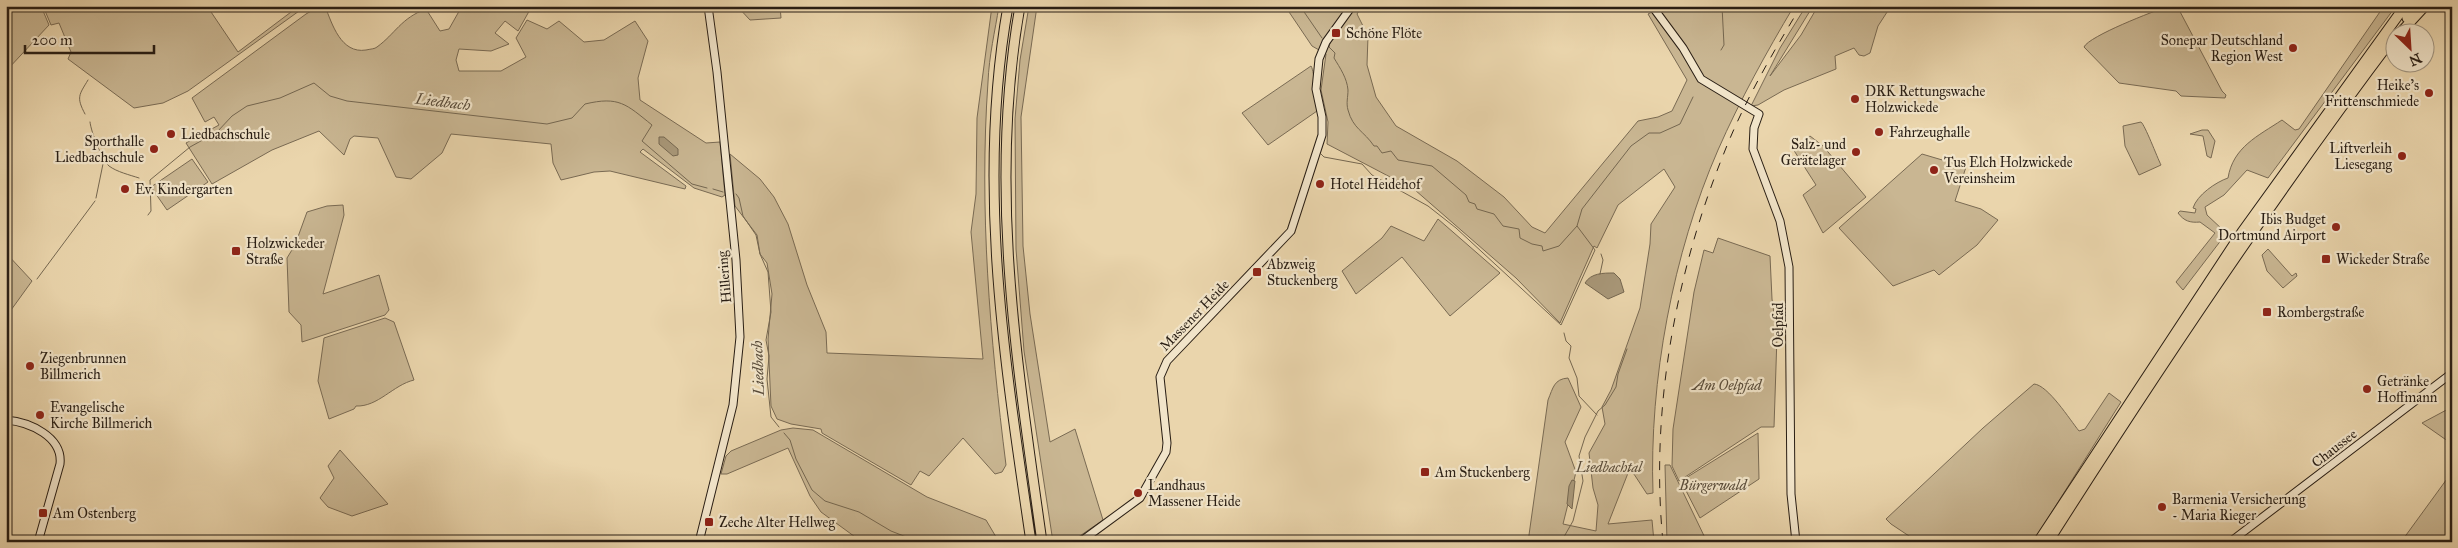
<svg xmlns="http://www.w3.org/2000/svg" width="2458" height="548" viewBox="0 0 2458 548" font-family="'IM FELL Great Primer',serif">
<style>
.green{fill:#c9b692;stroke:#796a53}
.water{fill:#a89778;stroke:#756750}
.lines{fill:none;stroke-linecap:round;stroke-linejoin:round}
.stream{stroke:#756750;stroke-width:1}
.secondary-casing{stroke:#291e14;stroke-width:9}
.highway-casing{stroke:#291e14;stroke-width:11}
.secondary{stroke:#f1e4c9;stroke-width:7}
.highway{stroke:#ead5ac;stroke-width:9}
.rail{stroke:#291e14;stroke-width:1;stroke-dasharray:9 9;stroke-linecap:butt}
.poi-dot{fill:#8f2418;stroke:#f1e4c9;stroke-width:2}
.labels{text-anchor:middle;stroke-width:4.5;stroke-linejoin:round;paint-order:stroke}
.poi-label{font-size:14px;fill:#291e14;stroke:#f1e4c9;text-anchor:start}
.street-label{font-size:14px;fill:#291e14;stroke:#f1e4c9}
.park-label{font-size:14px;font-style:italic;fill:#594c3a;stroke:#f1e4c9}
.water-label{font-size:15px;font-style:italic;fill:#554837;stroke:#f1e4c9}
</style>
<rect width="100%" height="100%" fill="#ead5ac"/>
<filter id="stains"><feTurbulence type="fractalNoise" baseFrequency=".004" numOctaves="4"/><feColorMatrix values="0 0 0 0 .2 0 0 0 0 .09 0 0 0 0 .02 0 0 0 .5 -.17"/></filter>
<radialGradient id="worn" r=".72"><stop offset=".6" stop-color="#630" stop-opacity="0"/><stop offset="1" stop-color="#630" stop-opacity=".3"/></radialGradient>
<!-- green -->
<path class="green" d="M6,6H41L49,25L7,70L6,75Z
M43,6H207L238,52L299,6H306L188,91L163,103L134,108L68,59L71,52L59,23L51,25Z
M320,6H325C332,24 341,54 366,50C370,49 375,49 377,47C395,34 401,18 426,9L440,31L449,29L462,6H532L518,31L505,21L495,33L509,44L491,51L459,49L456,60L459,71H501L526,57L516,38L527,20L547,29L559,21L584,42L604,40L635,21L648,41L638,78L640,100L706,143L720,142L725,195L722,197L694,188L643,149L640,152L686,186L685,189L610,171L594,172L561,180L553,163L551,144L451,134L442,153L411,179L396,177L378,138L354,136L350,139L344,155L319,131L272,150L212,184L186,143L219,125L214,117L205,122L192,98L306,14Z
M737,6H780L781,18L750,20Z
M992,6H999C995,31 989,56 988,82C979,210 990,338 1006,465L1002,472L995,474L963,438L929,476L920,471L911,485L822,433L821,429L791,424L777,419L771,406L768,339L772,294L767,263L760,254L757,235L735,206L730,154L760,179L774,197L788,224L807,285L826,332L827,353L983,359L971,232L976,194L977,118Z
M1029,6H1037L1021,117L1023,246L1030,314L1050,442L1075,429L1103,520L1071,542H1053L1024,351L1016,249L1015,119L1020,60Z
M1285,6H1362L1357,14L1368,36L1367,65L1376,97L1396,126L1457,161L1504,197L1532,227L1545,233L1638,121L1658,117L1672,111L1687,80L1648,14L1664,6H1794C1766,53 1740,100 1718,150C1673,253 1649,381 1653,493L1647,494L1630,468L1608,524L1652,520L1654,542H1528L1548,400C1553,388 1554,379 1568,378L1581,407L1565,442L1576,472L1563,524L1596,531L1598,505L1593,488L1589,453L1605,424L1602,407L1611,390L1640,308L1650,244L1651,224L1675,187L1664,169L1618,205L1597,248L1594,246L1560,323L1516,278L1415,190L1327,144L1328,122L1321,90L1326,54L1312,46Z
M1806,6H1813L1770,76L1801,35L1818,6H1891L1878,26L1870,53L1864,56L1859,55L1854,48L1835,56L1836,69L1784,90L1758,105L1751,106L1780,48Z
M2169,6H2177L2222,91L2226,95L2225,98L2181,96L2176,91L2119,83L2084,47C2089,36 2154,11 2169,6Z
M2384,6H2396L2268,178L2247,170L2224,195L2205,207L2207,215L2223,230L2222,239L2183,290L2176,282L2215,233L2200,222C2190,223 2184,221 2178,213L2180,211L2195,213L2196,209L2193,208C2197,195 2216,182 2228,178C2233,147 2258,136 2282,120L2295,130L2299,129Z
M1311,66C1315,72 1315,100 1317,111L1268,145L1242,113Z
M2141,122C2145,125 2157,157 2161,165L2139,175L2125,146L2123,126Z
M2202,130H2208L2215,141L2211,158L2207,156L2203,136L2190,134Z
M1810,136L1823,146L1866,197L1823,233L1803,195L1816,185L1793,149Z
M1922,154L1966,167L1955,201L1981,209L1998,220L1977,245L1939,275L1934,270L1893,286L1839,228Z
M192,159L208,182L167,210L151,187Z
M343,205L344,215L323,294L379,275L389,310L385,315L302,342L301,325L289,312L287,258L295,245L307,212L327,206Z
M1438,219L1500,273L1450,316L1402,257L1356,294L1342,271L1382,238L1391,226L1424,241Z
M1718,238L1770,256L1772,299L1777,336L1774,427H1761L1679,481L1672,466L1673,429L1694,292L1704,250L1713,253Z
M2268,249L2292,276L2296,273L2297,276L2283,288L2267,271L2262,255Z
M6,253L32,281L6,317Z
M385,318L394,322L414,380C393,385 378,407 356,406L354,409L329,419L318,381L324,338Z
M2034,384C2048,385 2070,420 2079,431L2085,429L2109,393L2121,402L2033,542H1918L1891,524L1886,519L1983,428Z
M2452,407V444L2422,423Z
M793,428L813,430L927,497L986,520L999,542H862L821,512L810,496L788,448L727,474H721L726,456L731,451L781,430Z
M1758,433L1759,479L1700,518L1681,481Z
M340,450L388,504L352,516L328,507L320,498L334,478L328,466Z
M1665,465H1670L1707,542H1667Z
M2452,472V542H2401Z"/>
<!-- water -->
<path class="water" d="M659,137H664L678,149V155L673,156L659,144Z
M1614,273L1620,279L1624,292L1608,299L1585,283C1591,273 1603,273 1614,273Z
M1572,480L1575,481L1572,509L1567,504L1569,486Z"/>
<g class="lines">
<!-- stream -->
<path class="stream" d="M1300,6L1322,38
M1721,50L1724,45L1722,6
M85,114C76,97 79,95 88,80
M90,122C91,132 102,160 109,166C117,172 130,175 139,178
M1321,154L1324,157L1362,164L1372,175L1428,206L1456,228L1561,325L1595,250L1577,226L1559,246L1543,251L1542,246L1532,244L1520,238L1519,229L1503,226L1494,214L1477,209L1475,204L1469,202L1466,195L1432,166L1398,160L1391,151L1382,153L1377,146H1374C1364,131 1353,129 1348,110C1346,103 1348,97 1348,90C1347,78 1340,68 1334,58L1335,53L1329,47L1330,43
M713,189L723,192
M736,194L739,198L743,216L756,235L760,254L768,272L771,312L766,340L769,356L767,379L771,417L779,427
M96,198L104,159
M148,215L151,211L150,180L190,147L217,132L232,116L247,106L280,98L314,83L330,96L347,101L547,124L572,118L585,104C619,96 626,104 652,125L642,141L692,184L707,188
M1577,226L1582,209L1631,146L1649,133H1660L1680,124L1693,97
M1600,274L1603,260L1601,254
M37,279L95,201
M1564,333L1566,341L1571,346L1569,358L1577,378L1579,396L1597,415
M784,433L790,440L796,459L812,490L825,501L859,512L891,531L919,542
M1561,542L1573,521L1583,481L1579,456L1585,437L1598,411L1605,405L1616,387L1618,374L1627,349"/>
<defs>
<path id="secondary" d="M1652,6L1683,48L1701,79L1759,114L1754,128L1753,149L1780,221L1789,267L1791,494L1796,542
M6,420C30,422 63,437 60,464L38,542
M699,542L733,405L740,337L736,260L717,72L708,6
M1080,542L1140,498L1166,452L1167,443L1160,377L1167,361L1291,231L1322,135V117L1316,89L1319,59L1326,42L1352,6
M2230,542L2452,373"/>
<path id="highway" d="M1008,6C976,185 1005,364 1031,542
M1020,6C988,187 1017,363 1042,542
M2407,18L2417,6
M2401,32L2425,6
M2038,542L2242,232L2405,6
M2048,542C2158,369 2272,198 2396,34"/>
</defs>
<!-- secondary casing -->
<use href="#secondary" class="secondary-casing"/>
<!-- highway casing -->
<use href="#highway" class="highway-casing"/>
<!-- secondary -->
<use href="#secondary" class="secondary"/>
<!-- highway -->
<use href="#highway" class="highway"/>
<!-- rail -->
<path class="rail" d="M1663,542C1650,412 1675,274 1724,153C1744,102 1772,54 1801,6"/>
</g>
<!-- markers -->
<g class="poi-dot">
<rect x="1331" y="28" width="10" height="10" rx="2.5"/>
<circle cx="2293" cy="48" r="5"/>
<circle cx="2429" cy="93" r="5"/>
<circle cx="1855" cy="99" r="5"/>
<circle cx="1879" cy="132" r="5"/>
<circle cx="171" cy="134" r="5"/>
<circle cx="154" cy="149" r="5"/>
<circle cx="1856" cy="152" r="5"/>
<circle cx="2402" cy="156" r="5"/>
<circle cx="1934" cy="170" r="5"/>
<circle cx="1320" cy="184" r="5"/>
<circle cx="125" cy="189" r="5"/>
<circle cx="2336" cy="227" r="5"/>
<rect x="231" y="246" width="10" height="10" rx="2.5"/>
<rect x="2321" y="254" width="10" height="10" rx="2.5"/>
<rect x="1252" y="267" width="10" height="10" rx="2.5"/>
<rect x="2262" y="307" width="10" height="10" rx="2.5"/>
<circle cx="30" cy="366" r="5"/>
<circle cx="2367" cy="389" r="5"/>
<circle cx="40" cy="415" r="5"/>
<rect x="1420" y="467" width="10" height="10" rx="2.5"/>
<circle cx="1138" cy="493" r="5"/>
<circle cx="2162" cy="507" r="5"/>
<rect x="38" y="508" width="10" height="10" rx="2.5"/>
<rect x="704" y="517" width="10" height="10" rx="2.5"/>
</g>
<g class="labels">
<!-- poi labels -->
<g class="poi-label">
<text x="1346" y="38">Schöne Flöte</text>
<text x="2283" y="45" text-anchor="end">Sonepar Deutschland<tspan x="2283" dy="16">Region West</tspan></text>
<text x="2419" y="90" text-anchor="end">Heike's<tspan x="2419" dy="16">Frittenschmiede</tspan></text>
<text x="1865" y="96">DRK Rettungswache<tspan x="1865" dy="16">Holzwickede</tspan></text>
<text x="1889" y="137">Fahrzeughalle</text>
<text x="181" y="139">Liedbachschule</text>
<text x="144" y="146" text-anchor="end">Sporthalle<tspan x="144" dy="16">Liedbachschule</tspan></text>
<text x="1846" y="149" text-anchor="end">Salz- und<tspan x="1846" dy="16">Gerätelager</tspan></text>
<text x="2392" y="153" text-anchor="end">Liftverleih<tspan x="2392" dy="16">Liesegang</tspan></text>
<text x="1944" y="167">Tus Elch Holzwickede<tspan x="1944" dy="16">Vereinsheim</tspan></text>
<text x="1330" y="189">Hotel Heidehof</text>
<text x="135" y="194">Ev. Kindergarten</text>
<text x="2326" y="224" text-anchor="end">Ibis Budget<tspan x="2326" dy="16">Dortmund Airport</tspan></text>
<text x="246" y="248">Holzwickeder<tspan x="246" dy="16">Straße</tspan></text>
<text x="2336" y="264">Wickeder Straße</text>
<text x="1267" y="269">Abzweig<tspan x="1267" dy="16">Stuckenberg</tspan></text>
<text x="2277" y="317">Rombergstraße</text>
<text x="40" y="363">Ziegenbrunnen<tspan x="40" dy="16">Billmerich</tspan></text>
<text x="2377" y="386">Getränke<tspan x="2377" dy="16">Hoffmann</tspan></text>
<text x="50" y="412">Evangelische<tspan x="50" dy="16">Kirche Billmerich</tspan></text>
<text x="1435" y="477">Am Stuckenberg</text>
<text x="1148" y="490">Landhaus<tspan x="1148" dy="16">Massener Heide</tspan></text>
<text x="2172" y="504">Barmenia Versicherung<tspan x="2172" dy="16">- Maria Rieger</tspan></text>
<text x="53" y="518">Am Ostenberg</text>
<text x="719" y="527">Zeche Alter Hellweg</text>
</g>
<!-- street labels -->
<g class="street-label">
<text transform="translate(724 277) rotate(-95)" y="5">Hillering</text>
<text transform="translate(1194 315) rotate(-46)" y="5">Massener Heide</text>
<text transform="translate(1778 325) rotate(-90)" y="5">Oelpfad</text>
<text transform="translate(2334 448) rotate(-38)" y="5">Chaussee</text>
</g>
<!-- park labels -->
<g class="park-label">
<text x="1727" y="390">Am Oelpfad</text>
<text x="1609" y="472">Liedbachtal</text>
<text x="1713" y="490">Bürgerwald</text>
</g>
<!-- water labels -->
<g class="water-label">
<text transform="translate(443 102) rotate(7)" y="5">Liedbach</text>
<text transform="translate(758 368) rotate(-92)" y="5">Liedbach</text>
</g>
</g>
<!-- margin -->
<rect width="2458" height="548" fill="none" stroke="#ead5ac" stroke-width="25"/>
<rect x="8" y="8" width="2443" height="533" fill="none" stroke="#291e14" stroke-width="2.5"/>
<rect x="12" y="12" width="2433" height="523" fill="none" stroke="#291e14"/>
<!-- north arrow -->
<g transform="translate(2410 48) rotate(155)"><circle r="24" fill="#f1e4c9" stroke="#a19581"/>
<path d="M0-4L9 19L0 12L-9 19Z" fill="#8f2418"/>
<text y="-8" font-size="14" font-weight="bold" text-anchor="middle" fill="#291e14">N</text>
</g>
<!-- scale -->
<path d="M25 45v8h129v-8" fill="none" stroke="#291e14" stroke-width="2.5"/>
<text x="32" y="45" font-size="15" fill="#291e14" stroke="#f1e4c9" stroke-width="4" paint-order="stroke">200 m</text>
<rect width="100%" height="100%" filter="url(#stains)"/>
<rect width="100%" height="100%" fill="url(#worn)"/>
</svg>
